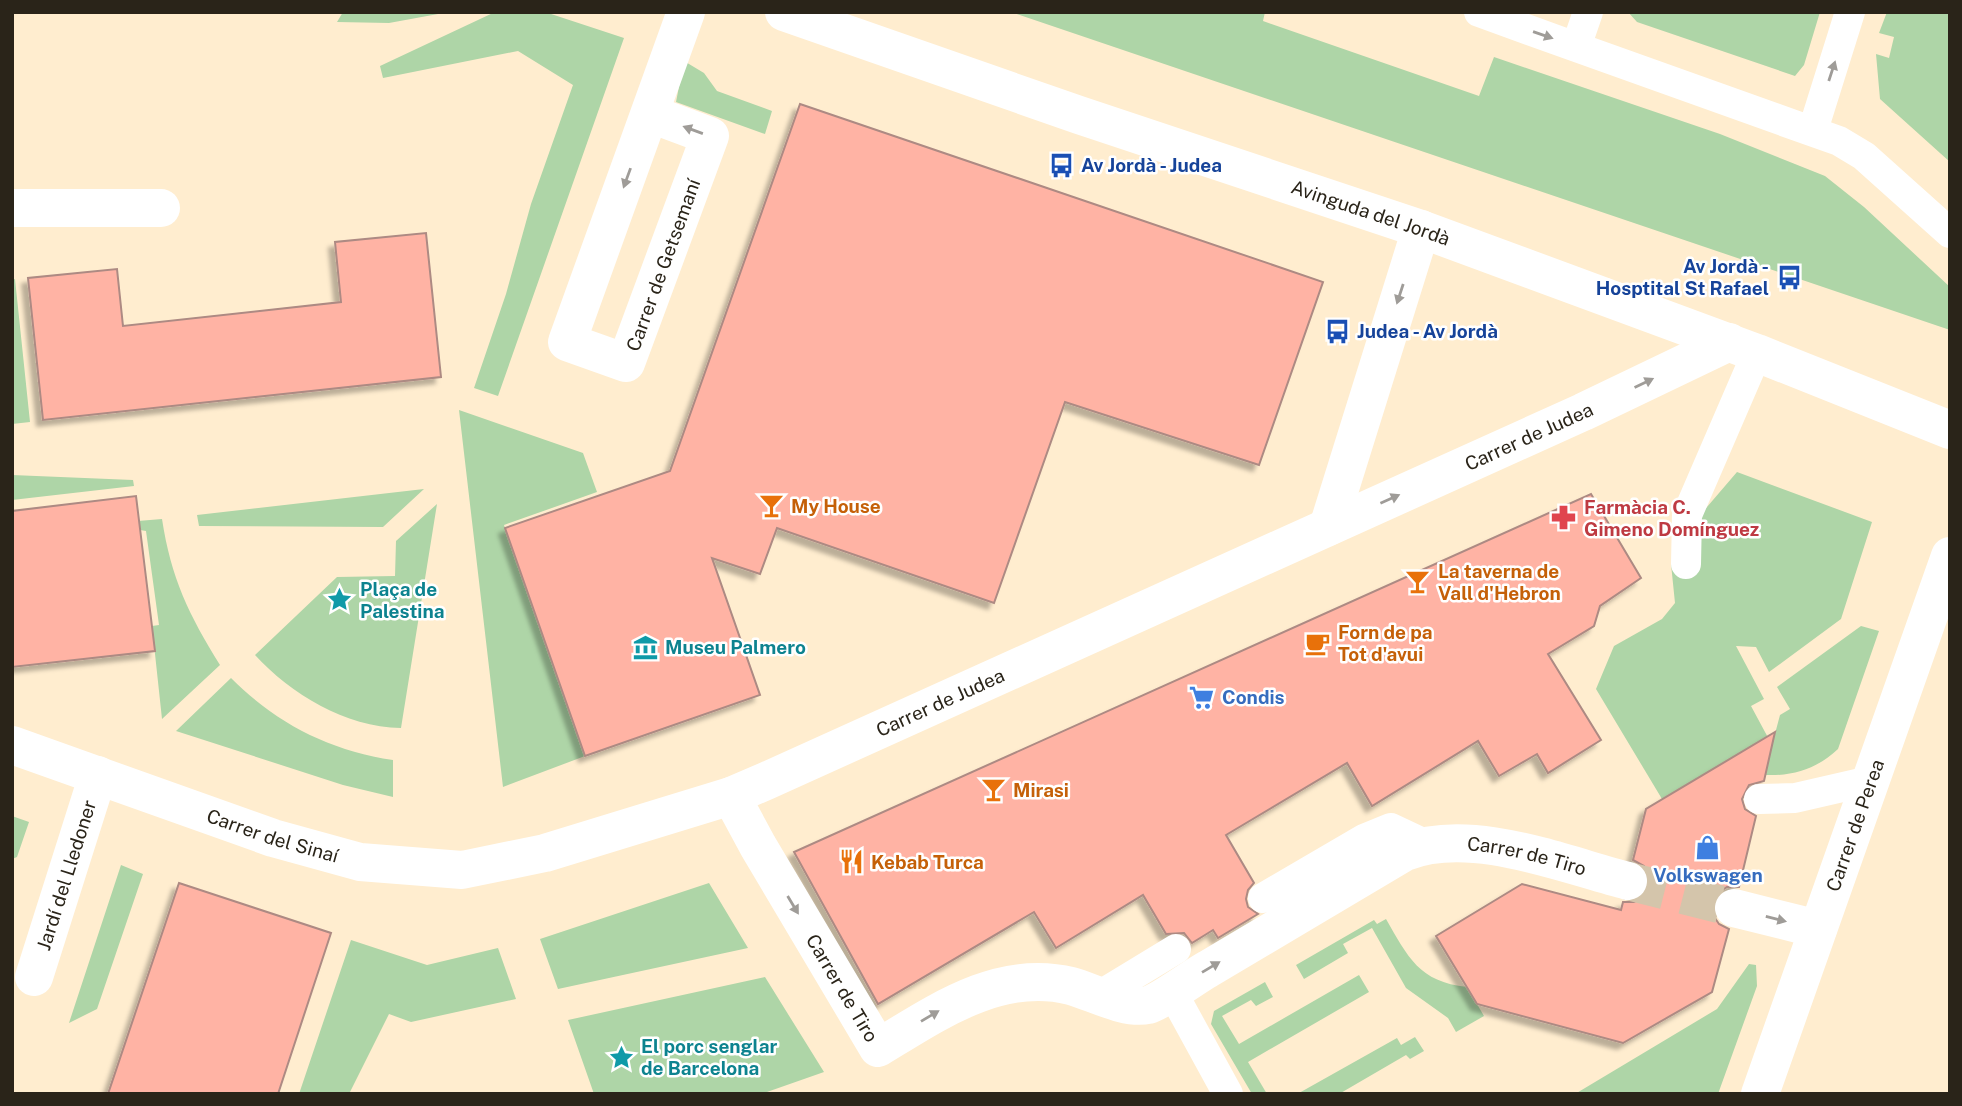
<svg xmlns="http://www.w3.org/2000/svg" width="1962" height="1106" viewBox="0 0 1962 1106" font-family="'Public Sans',sans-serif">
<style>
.green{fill:#aed5a7}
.building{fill:#ffb3a4;stroke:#ad8a83;stroke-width:2;filter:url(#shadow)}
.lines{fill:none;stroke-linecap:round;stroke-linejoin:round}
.street-tunnel{stroke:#d4c5ab;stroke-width:38;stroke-dasharray:38 19;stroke-linecap:butt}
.lane{stroke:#fff;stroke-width:30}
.street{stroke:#fff;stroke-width:38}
.oneway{fill:#9f9c98}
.labels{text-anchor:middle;stroke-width:5;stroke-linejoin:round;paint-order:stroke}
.transit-label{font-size:19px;font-weight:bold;fill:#164399;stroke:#fff;text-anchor:start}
.street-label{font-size:19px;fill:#2a2419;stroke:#fff}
.food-label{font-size:19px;font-weight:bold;fill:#c56008;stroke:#fff;text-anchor:start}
.health-label{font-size:19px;font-weight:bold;fill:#be3a42;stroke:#fff;text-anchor:start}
.culture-label{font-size:19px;font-weight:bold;fill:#0d838f;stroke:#fff;text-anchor:start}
.shop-label{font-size:19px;font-weight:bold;fill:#366cbe;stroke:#fff;text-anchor:start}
</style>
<defs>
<filter id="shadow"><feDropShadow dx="-6" dy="6" stdDeviation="2" flood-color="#0004"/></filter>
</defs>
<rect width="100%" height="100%" fill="#ffedcf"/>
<!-- green -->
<path class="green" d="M343,12H449L389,23L337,22Z
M495,12H545L624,38L498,396L474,388L506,294L531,204L573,85L518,51L383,78L380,66Z
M1011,12H1265L1263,21L1479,96L1494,57L1720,134L1825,176L1864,207L1950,287V330Z
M1628,12H1820L1804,65L1795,76L1637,22Z
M1887,12H1950V162L1880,99L1876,54L1889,58L1894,37L1879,33Z
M684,61L704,73L717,91L772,111L765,134L676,102Z
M15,279L30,422L12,424V280Z
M459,410L583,453L597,492L504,525L585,756L503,787Z
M1737,472L1872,522L1841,619L1769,672L1756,647L1736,646L1764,699L1751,706L1772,745L1780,715L1790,709L1777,687L1861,626L1879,631L1838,749C1816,769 1795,776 1765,775L1769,757L1745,750L1662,799L1596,689L1614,646L1662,619L1675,603L1671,564H1700L1701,514Z
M12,475L133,480L134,486L12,500Z
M424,489L383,527L199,526L197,515Z
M437,504L401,728C345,727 291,694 255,655L337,577L395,576L396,541Z
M162,519C171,578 189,615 220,665L162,719L152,626L159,625L146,531L140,530L138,521Z
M231,678C277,724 329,750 393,760V797L343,785L176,731Z
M12,816L29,822L17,857L12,859Z
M121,865L143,874L97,1009L69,1023Z
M709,883L748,948L558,989L540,939Z
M1386,919C1408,957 1419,982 1467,987L1484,1016L1456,1032L1448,1018L1406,988L1372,928L1343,944L1348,953L1304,979L1296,965L1374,920L1377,924Z
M351,940L427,965L498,948L516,999L411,1022L389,1014L349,1094H299Z
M1749,964L1756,965L1757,986L1718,1094H1575L1717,1009Z
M1359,975L1369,992L1248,1062L1267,1094H1252L1211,1024L1214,1011L1265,982L1273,997L1256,1006L1251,1000L1222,1016L1239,1044Z
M765,977L824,1072L761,1094H594L568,1020Z
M1415,1037L1424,1051L1410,1059L1406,1055L1339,1094L1299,1093L1397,1038L1401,1045Z"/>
<!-- building -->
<path class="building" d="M800,104L1323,282L1259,465L1065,402L994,603L777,528L760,574L712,558L760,695L585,756L505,528L670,471Z
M426,233L441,377L43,420L28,278L117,269L123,326L341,302L335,242Z
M1591,494L1641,578L1600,606L1594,626L1548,654L1601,740L1548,773L1537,754L1499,776L1478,741L1372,806L1347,763L1226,835L1254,883L1248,890L1246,899L1248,907L1258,914L1218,938L1213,930L1192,943L1184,933L1166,934L1143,895L1056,948L1034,912L878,1004L794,852Z
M136,496L155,651L12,667V511Z
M1775,732L1764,781L1749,785L1742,799L1745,809L1756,816L1739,887H1727L1719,892L1713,902V915L1719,924L1729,929L1712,992L1623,1043L1477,1004L1436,936L1522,884L1621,910L1623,902H1634L1643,897L1649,887V876L1644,866L1633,860L1646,809Z
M179,883L331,933L278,1094H108Z"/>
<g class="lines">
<!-- street-tunnel -->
<path class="street-tunnel" d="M1628,881L1734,908"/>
<!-- lane -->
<path class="lane" d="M1479,12L1576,47L1588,12
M1576,47L1839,141L1864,156L1950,233
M1813,130L1850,12
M1686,564L1687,515L1757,353
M1759,799L1795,798L1869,781
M1263,898L1364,839L1391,828L1425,844
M1171,990L1228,1094
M1097,997L1176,949"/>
<!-- street -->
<g class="street">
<path id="s1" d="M784,12L1079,115L1421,229L1757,353L1950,430"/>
<path d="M651,114L710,136L626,363L567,342L686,12"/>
<path d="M12,208H161"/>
<path d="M1328,527L1421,229"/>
<path id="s2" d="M12,745L273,838L360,862L462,870L545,853L731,796L766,781L1583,412L1729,342"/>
<path id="s3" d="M731,796L758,846L878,1048C936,1013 999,968 1071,986C1093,992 1125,1010 1148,1005C1160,1002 1195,976 1208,969C1274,930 1339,891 1405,852C1471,826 1562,864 1628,881"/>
<path d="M1734,908L1818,929"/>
<path id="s4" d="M34,977L98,775"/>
<path id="s5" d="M1760,1094L1950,556"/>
</g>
</g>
<!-- one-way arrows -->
<defs><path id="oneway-solid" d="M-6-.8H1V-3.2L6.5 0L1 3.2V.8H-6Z" transform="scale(1.75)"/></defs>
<g class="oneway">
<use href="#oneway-solid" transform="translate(1543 35) rotate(19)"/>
<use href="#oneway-solid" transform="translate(1832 71) rotate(-72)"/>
<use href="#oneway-solid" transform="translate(693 130) rotate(-160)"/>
<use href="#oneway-solid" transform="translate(627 178) rotate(110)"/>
<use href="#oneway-solid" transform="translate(1400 294) rotate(108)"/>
<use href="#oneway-solid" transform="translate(1644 383) rotate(-26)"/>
<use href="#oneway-solid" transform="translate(1390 499) rotate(-24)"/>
<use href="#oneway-solid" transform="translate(793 905) rotate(59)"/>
<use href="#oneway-solid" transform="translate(1776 919) rotate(14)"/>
<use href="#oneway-solid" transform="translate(1211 967) rotate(-31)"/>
<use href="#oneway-solid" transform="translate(930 1016) rotate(-31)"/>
</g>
<!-- icons -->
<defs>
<symbol id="bus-bare" viewBox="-9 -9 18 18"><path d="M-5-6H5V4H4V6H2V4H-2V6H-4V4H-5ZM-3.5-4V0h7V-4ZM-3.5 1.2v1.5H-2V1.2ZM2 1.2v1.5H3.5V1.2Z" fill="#1a4fb4" stroke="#fff" stroke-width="2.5" paint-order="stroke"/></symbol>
<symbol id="bar-bare" viewBox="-9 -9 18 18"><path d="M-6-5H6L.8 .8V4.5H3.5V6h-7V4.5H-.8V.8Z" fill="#e8710a" stroke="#fff" stroke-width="2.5" paint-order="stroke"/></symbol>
<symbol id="pharmacy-bare" viewBox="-9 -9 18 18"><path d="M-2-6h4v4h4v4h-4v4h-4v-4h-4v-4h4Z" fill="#e0444e" stroke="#fff" stroke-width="2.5" paint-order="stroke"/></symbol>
<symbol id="sight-bare" viewBox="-9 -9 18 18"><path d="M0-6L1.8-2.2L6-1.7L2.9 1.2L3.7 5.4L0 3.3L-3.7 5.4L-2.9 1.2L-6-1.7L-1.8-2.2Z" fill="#0f9aa8" stroke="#fff" stroke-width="2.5" paint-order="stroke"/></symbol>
<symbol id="cafe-bare" viewBox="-9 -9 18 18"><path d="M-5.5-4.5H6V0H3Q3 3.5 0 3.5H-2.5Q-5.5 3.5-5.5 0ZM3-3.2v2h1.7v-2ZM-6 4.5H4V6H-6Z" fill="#e8710a" stroke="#fff" stroke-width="2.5" paint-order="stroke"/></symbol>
<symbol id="museum-bare" viewBox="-9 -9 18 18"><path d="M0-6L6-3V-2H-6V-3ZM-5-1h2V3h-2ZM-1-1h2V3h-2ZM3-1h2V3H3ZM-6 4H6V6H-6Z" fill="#0f9aa8" stroke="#fff" stroke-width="2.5" paint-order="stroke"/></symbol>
<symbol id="supermarket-bare" viewBox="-9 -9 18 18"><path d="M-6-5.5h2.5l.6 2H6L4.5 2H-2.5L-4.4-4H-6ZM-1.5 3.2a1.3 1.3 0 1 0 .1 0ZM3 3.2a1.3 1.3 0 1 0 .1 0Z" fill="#3f7fe0" stroke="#fff" stroke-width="2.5" paint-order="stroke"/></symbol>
<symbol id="shop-bare" viewBox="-9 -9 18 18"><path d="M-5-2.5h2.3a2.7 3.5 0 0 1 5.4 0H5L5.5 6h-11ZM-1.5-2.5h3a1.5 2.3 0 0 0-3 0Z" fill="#3f7fe0" stroke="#fff" stroke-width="2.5" paint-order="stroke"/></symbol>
<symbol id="restaurant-bare" viewBox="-9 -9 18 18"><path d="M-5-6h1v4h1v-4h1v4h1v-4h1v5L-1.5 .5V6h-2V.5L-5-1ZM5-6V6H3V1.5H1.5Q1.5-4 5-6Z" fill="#e8710a" stroke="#fff" stroke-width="2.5" paint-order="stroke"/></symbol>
</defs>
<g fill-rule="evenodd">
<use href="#bus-bare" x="1044" y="148" width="35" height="35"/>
<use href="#bus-bare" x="1772" y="260" width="35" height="35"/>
<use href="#bus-bare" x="1320" y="314" width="35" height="35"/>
<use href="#bar-bare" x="754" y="488" width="35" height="35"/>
<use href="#pharmacy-bare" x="1546" y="500" width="35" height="35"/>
<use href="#bar-bare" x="1400" y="564" width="35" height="35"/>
<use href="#sight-bare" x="322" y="582" width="35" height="35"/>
<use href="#cafe-bare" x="1300" y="626" width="35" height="35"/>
<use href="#museum-bare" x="628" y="630" width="35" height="35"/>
<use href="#supermarket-bare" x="1184" y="680" width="35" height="35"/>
<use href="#bar-bare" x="976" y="772" width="35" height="35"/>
<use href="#shop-bare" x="1690" y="830" width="35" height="35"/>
<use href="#restaurant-bare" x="834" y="844" width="35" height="35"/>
<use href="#sight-bare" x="604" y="1040" width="35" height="35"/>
</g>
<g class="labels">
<!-- transit labels -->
<g class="transit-label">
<text x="1081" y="172">Av Jordà - Judea</text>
<text x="1769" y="273" text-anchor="end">Av Jordà -<tspan x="1769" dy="22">Hosptital St Rafael</tspan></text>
<text x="1357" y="338">Judea - Av Jordà</text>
</g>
<!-- street labels -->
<g class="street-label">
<text dy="7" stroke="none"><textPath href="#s1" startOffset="620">Avinguda del Jordà</textPath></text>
<text transform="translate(663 265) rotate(-70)" y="7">Carrer de Getsemaní</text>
<text dy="7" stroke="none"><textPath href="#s2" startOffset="1624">Carrer de Judea</textPath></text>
<text dy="7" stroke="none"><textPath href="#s2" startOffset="978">Carrer de Judea</textPath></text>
<text dy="7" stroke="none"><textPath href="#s5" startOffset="285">Carrer de Perea</textPath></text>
<text dy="7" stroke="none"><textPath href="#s2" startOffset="276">Carrer del Sinaí</textPath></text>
<text dy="7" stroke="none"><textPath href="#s3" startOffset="1004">Carrer de Tiro</textPath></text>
<text dy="7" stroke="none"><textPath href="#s4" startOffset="107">Jardí del Lledoner</textPath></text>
<text dy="7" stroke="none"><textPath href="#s3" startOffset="222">Carrer de Tiro</textPath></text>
</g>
<!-- food labels -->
<g class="food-label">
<text x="791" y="513">My House</text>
<text x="1438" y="578">La taverna de<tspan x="1438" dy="22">Vall d'Hebron</tspan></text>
<text x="1338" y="639">Forn de pa<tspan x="1338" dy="22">Tot d'avui</tspan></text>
<text x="1013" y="797">Mirasi</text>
<text x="871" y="869">Kebab Turca</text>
</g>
<!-- health labels -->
<g class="health-label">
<text x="1584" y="514">Farmàcia C.<tspan x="1584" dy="22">Gimeno Domínguez</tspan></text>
</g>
<!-- culture labels -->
<g class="culture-label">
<text x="360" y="596">Plaça de<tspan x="360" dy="22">Palestina</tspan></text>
<text x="665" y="654">Museu Palmero</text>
<text x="641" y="1053">El porc senglar<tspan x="641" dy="22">de Barcelona</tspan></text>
</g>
<!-- shop labels -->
<g class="shop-label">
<text x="1222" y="704">Condis</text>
<text x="1708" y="882" text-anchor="middle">Volkswagen</text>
</g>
</g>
<!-- border -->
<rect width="1962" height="1106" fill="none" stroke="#2a2419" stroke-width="28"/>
</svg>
